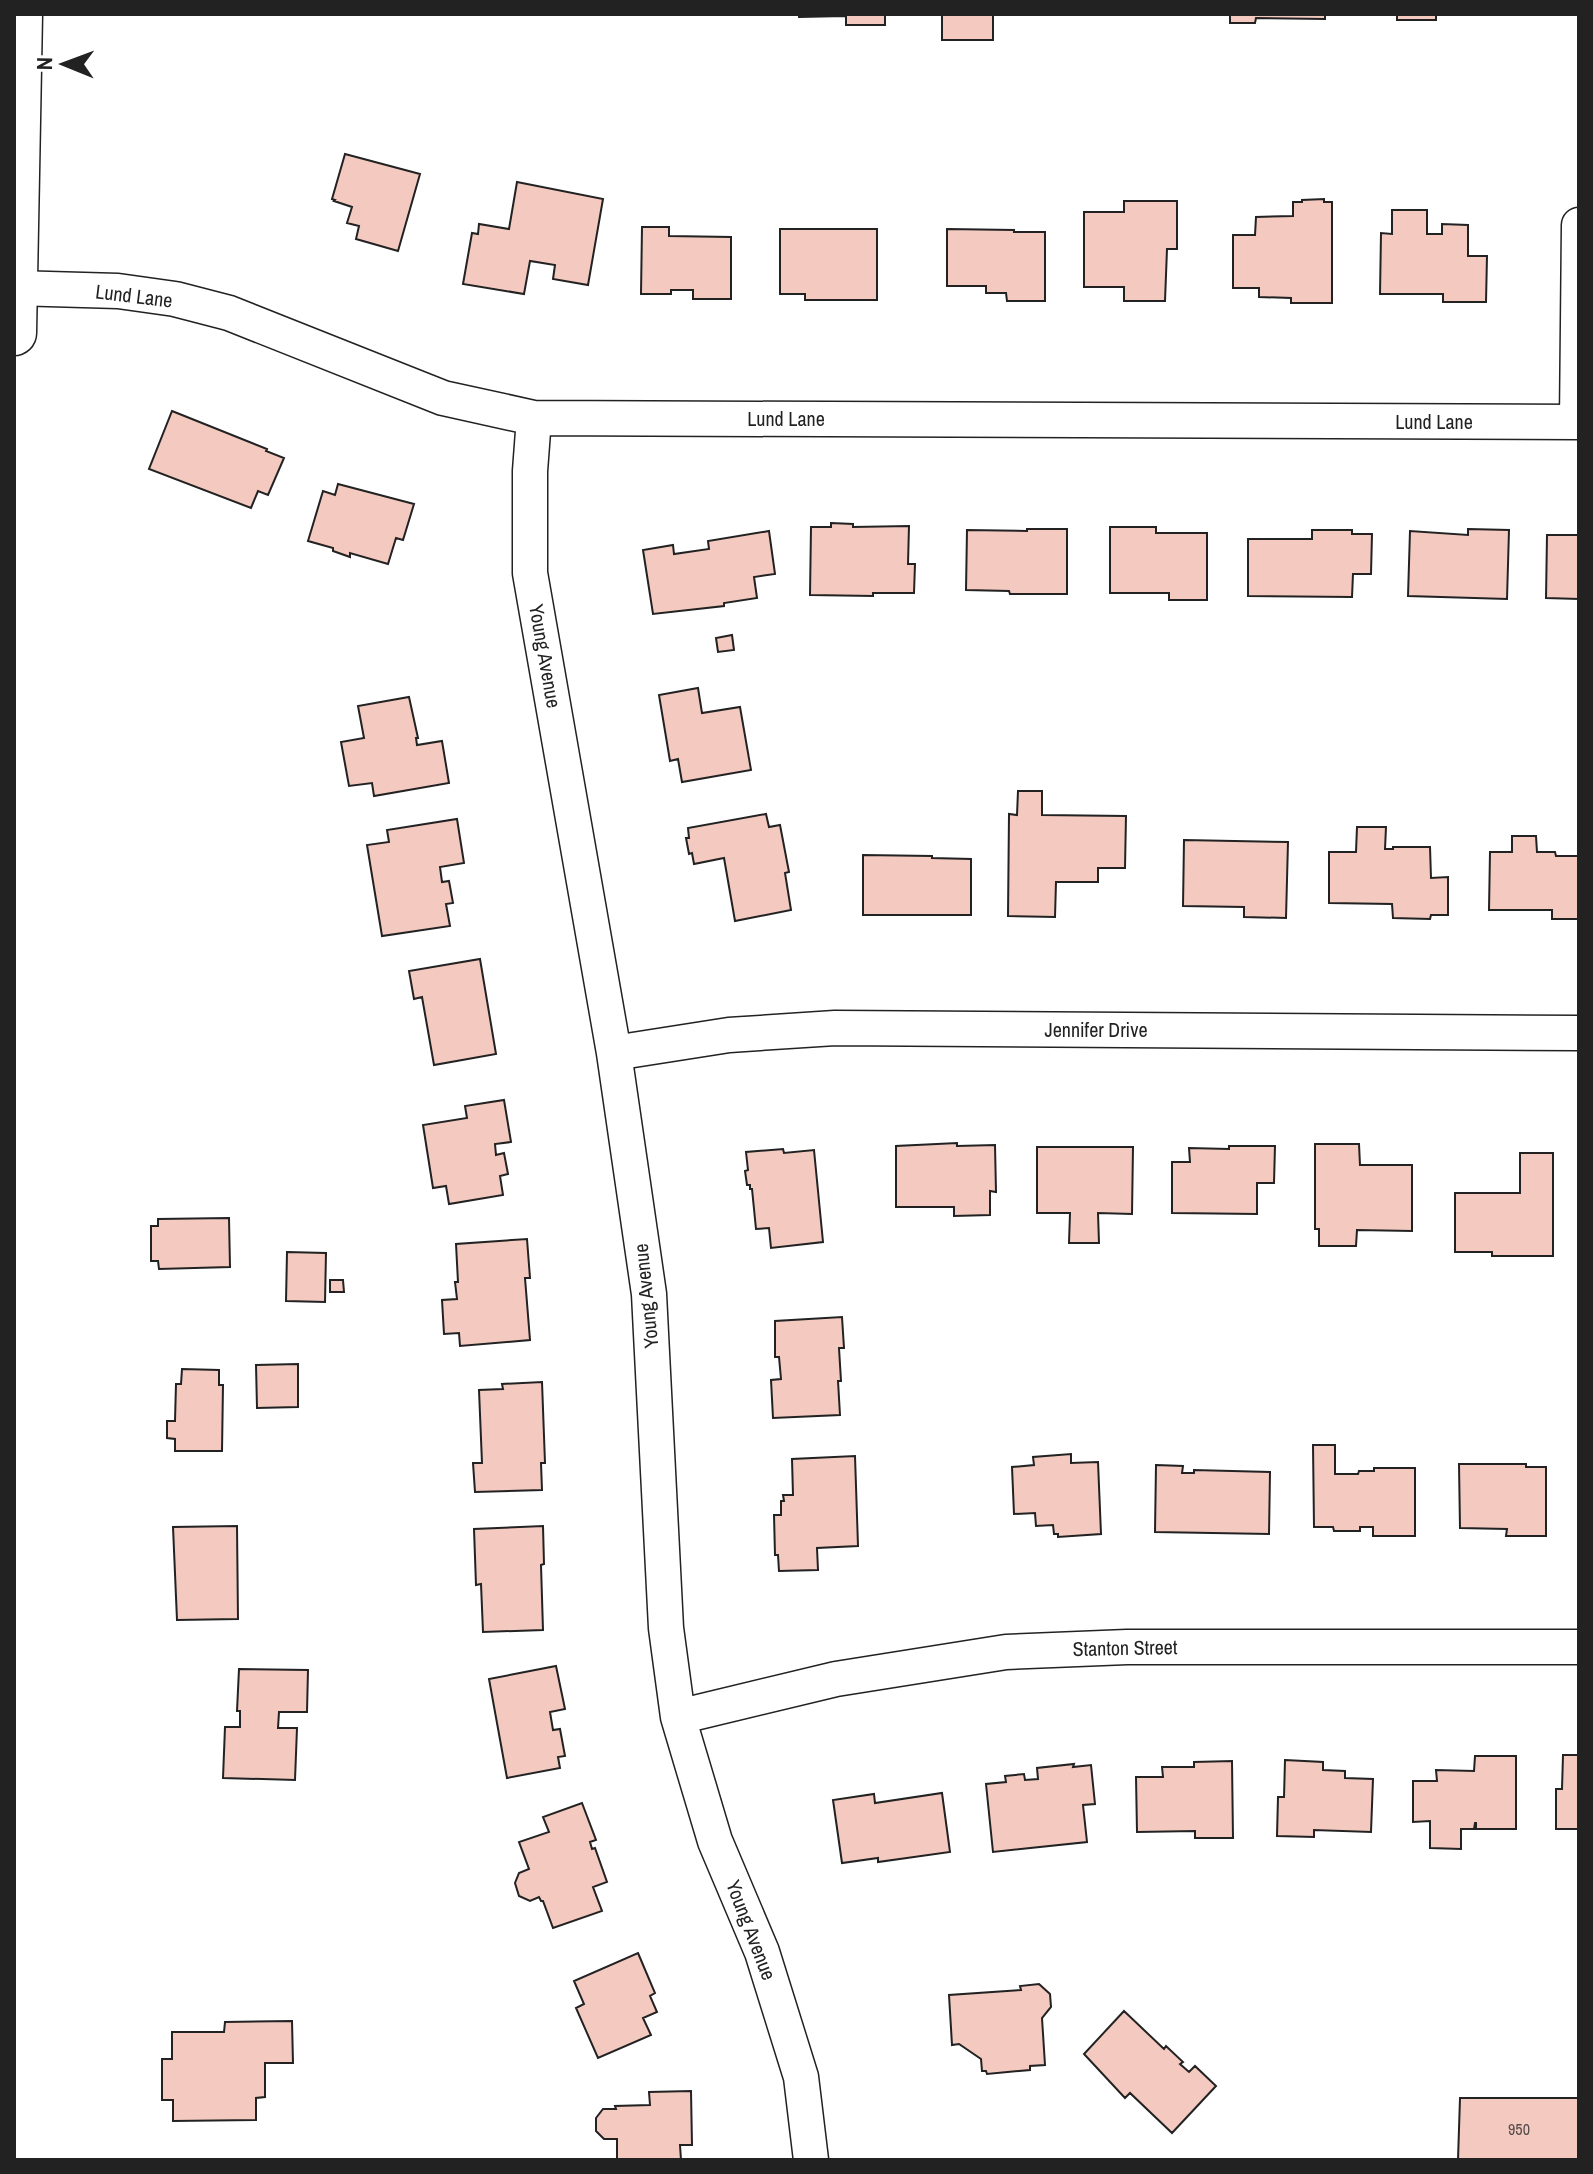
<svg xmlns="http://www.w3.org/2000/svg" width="1593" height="2174" viewBox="0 0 1593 2174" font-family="'Archivo Narrow',sans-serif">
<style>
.building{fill:#f3c9c0;stroke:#222;stroke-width:2}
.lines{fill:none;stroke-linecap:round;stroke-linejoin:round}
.street-casing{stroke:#222;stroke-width:37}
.secondary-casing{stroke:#222;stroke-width:47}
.street{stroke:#fff;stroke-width:34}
.secondary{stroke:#fff;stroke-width:44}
.labels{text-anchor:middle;stroke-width:6;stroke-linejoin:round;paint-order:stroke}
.number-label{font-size:16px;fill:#564c4a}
.street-label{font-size:20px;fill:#222;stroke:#fff}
</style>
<rect width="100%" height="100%" fill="#fff"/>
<!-- building -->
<path class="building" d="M799,14H885V25H846V16L799,17Z
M942,14H993V40H942Z
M1230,14H1325V19L1256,18L1255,23H1230Z
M1397,14H1436V20H1397Z
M345,154L420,174L398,251L356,239L359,226L347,223L352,207L334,201L335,200L332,199Z
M517,182L603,199L588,285L553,279L555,265L530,261L524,294L463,284L472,233L478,234L479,224L509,229Z
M1324,199V202H1332V303H1291V298L1259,297V288H1233V235H1255L1256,217L1293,216V202H1302V200Z
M1124,201H1177V249H1167L1165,301H1124V287H1084V212H1124Z
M1392,210H1427V234H1442V224L1468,225V256H1487L1486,302H1443V294H1380L1381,233L1392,234Z
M642,227H669V236L731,237V299H693V290H671V294H641Z
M780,229H877V300H805V294H780Z
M947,229L1014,230V232H1045V301H1007L1006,293H986V286H947Z
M172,411L267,449L266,451L284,458L268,495L258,491L251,508L149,469Z
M338,484L414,504L403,540L396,538L388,564L350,553V557L333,551V548L308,541L323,491L335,495Z
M831,523L853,524V527L909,526L908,564H915L914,593H873V596L810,595L811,527H831Z
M1110,527H1156V533H1207V600H1169V593H1110Z
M1027,529H1067V594H1010L1009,591L966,590L967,530L1027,531Z
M1468,529L1509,530L1507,599L1408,596L1410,531L1468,535Z
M1312,530H1352V534H1372L1371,574H1353L1352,597L1248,596V539H1312Z
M769,531L775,574L754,577L757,598L724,603V606L653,614L643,550L673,545L674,554L709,549L708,541Z
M1547,535H1579V599L1546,598Z
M732,635L734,650L718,652L716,638Z
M698,688L702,713L740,707L751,770L682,782L678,759L670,761L659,695Z
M409,697L418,738H416L417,745L442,741L449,783L374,796L372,783L349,786L341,742L364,738L358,706Z
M1018,791H1042V815L1126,816L1125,868H1098V882H1056L1055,917L1008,916L1009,814L1017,815Z
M766,814L769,827L780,825L789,872L785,873L791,910L735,921L724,858L694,864L692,853L689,854L686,838H689L688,828Z
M457,819L464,863L440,867L442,882L449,881L453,903L446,904L450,926L382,936L367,845L389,842L387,830Z
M1357,827H1386L1385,849H1393V847H1430L1431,878L1448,877V915H1431L1430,919L1393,918L1392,904L1329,903V852H1356Z
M1512,836H1536L1537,852H1555L1556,856H1579V919H1552V910H1489L1490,852H1512Z
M1184,840L1288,842L1286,918L1244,917V907L1183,906Z
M863,855L932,856V858L971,859V915H863Z
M480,959L496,1054L434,1065L422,997L414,999L409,971Z
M504,1100L511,1142L495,1144L496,1155L504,1153L508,1174L500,1176L503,1195L449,1204L446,1186L433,1188L423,1125L467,1118L465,1106Z
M957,1143V1146L995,1145L996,1192L990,1191V1215L954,1216V1207H896V1146Z
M1315,1144H1359L1360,1165H1412V1231L1357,1230L1356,1246H1319V1229H1315Z
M1229,1146H1275L1274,1183H1257V1214L1172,1213V1162H1190L1189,1148L1229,1149Z
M1037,1147H1133L1132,1214L1098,1213L1099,1243H1069L1070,1213H1037Z
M783,1149L784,1153L814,1150L823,1242L771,1248L769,1228L756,1229L752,1189H750V1185H747L745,1171L748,1170L746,1152Z
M1520,1153H1553V1256H1492V1252H1455V1193H1520Z
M229,1218L230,1267L159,1269L158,1261H151V1226H158V1219Z
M527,1239L530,1278H525L530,1340L460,1346L459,1333L444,1334L442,1300L457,1299L455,1282H458L456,1244Z
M287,1252L326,1253L325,1302L286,1301Z
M330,1280H343L344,1292H330Z
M842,1317L844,1348H839L841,1381H838L840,1415L773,1418L771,1380L781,1379L779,1357H775V1321Z
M298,1364V1407L257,1408L256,1365Z
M182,1369L219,1370V1385H223L222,1451H175V1439L167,1438V1421H175L176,1384H181Z
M542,1382L545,1463H541L542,1490L475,1492L473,1463H482L479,1390L503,1389L502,1384Z
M1313,1445H1335V1474H1358L1359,1471H1374V1468H1415V1536H1373V1527H1360V1531H1334L1333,1527H1314Z
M1071,1454V1463L1098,1462L1101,1534L1058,1537V1534H1054L1053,1525L1036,1526L1035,1513L1014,1514L1012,1467L1034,1465L1033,1457Z
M855,1456L858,1546L817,1548L818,1570L779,1571L778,1555H775L774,1515H781V1501H784L783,1495H793L792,1459Z
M1459,1464H1526V1467H1546V1536H1506L1507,1529L1460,1528Z
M1156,1465L1183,1466L1182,1473H1194V1470L1270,1472L1269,1534L1155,1532Z
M237,1526L238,1619L177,1620L173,1527Z
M543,1526L544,1564L541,1565L543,1630L483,1632L481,1584L476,1585L474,1529Z
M556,1666L565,1709L550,1712L553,1730L560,1729L565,1756L558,1757L560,1768L507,1778L489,1679Z
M239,1669L308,1670L307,1712H279L278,1728H297L295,1780L223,1778L225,1727H240V1711H237Z
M1563,1755H1579V1829H1556V1789H1562Z
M1475,1756H1516V1829H1476V1823H1475L1474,1829H1461V1849L1430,1848V1821L1413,1822V1781H1437L1436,1770L1474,1771Z
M1285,1760L1323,1762V1770L1345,1771V1778L1373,1779L1371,1832L1314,1830V1837L1277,1836L1278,1797H1284Z
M1232,1761L1233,1838H1195V1831L1137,1832L1136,1777H1163L1162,1767H1194V1762Z
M1074,1764L1073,1767L1091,1765L1095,1804L1083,1805L1087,1842L993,1852L986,1784L1006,1782L1005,1776L1024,1774L1025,1780L1038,1779L1037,1768Z
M942,1793L950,1852L878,1862V1858L842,1863L833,1800L874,1794L875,1803Z
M582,1803L596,1840L590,1842L592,1849L595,1848L607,1882L593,1887L602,1911L553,1928L543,1901H541L539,1897L530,1901L519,1896L515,1883L519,1873L529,1869L519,1842L549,1832L543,1817Z
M638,1953L655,1993L650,1996L657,2012L643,2018L651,2035L598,2058L576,2008L584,2004L574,1981Z
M1039,1984L1050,1994L1051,2007L1042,2018L1045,2065L1030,2066V2070L987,2074L986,2071H982L981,2059L959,2044L952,2045L949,1995L1021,1990L1020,1986Z
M1124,2011L1164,2049L1166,2046L1183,2062L1180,2064L1189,2072L1195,2066L1216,2086L1172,2133L1130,2093L1125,2098L1084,2054Z
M292,2021L293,2063H265V2097L256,2098V2120L173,2121V2100H162V2059H172V2032H224L225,2022Z
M691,2091L692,2145H680L681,2160H617V2139H604L596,2131V2118L603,2109H616L615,2106L650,2105L649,2092Z
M1460,2098H1579V2160H1458Z"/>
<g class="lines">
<defs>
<path id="street" d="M14,288L118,291L175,299L229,313L443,398L534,418L1579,422
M534,418L530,471V573L614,1053L649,1294L666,1628L678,1717L715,1841L762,1952L801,2077L811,2160
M1577,422L1579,225
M614,1053L729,1035L835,1028L1579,1033
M678,1717L836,1679L1006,1652L1127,1647H1579"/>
<path id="secondary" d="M14,333L20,14"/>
</defs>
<!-- street casing -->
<use href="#street" class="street-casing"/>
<!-- secondary casing -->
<use href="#secondary" class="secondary-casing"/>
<!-- street -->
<use href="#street" class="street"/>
<!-- secondary -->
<use href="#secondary" class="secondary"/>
</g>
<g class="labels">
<!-- number labels -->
<g class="number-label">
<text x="1519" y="2135">950</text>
</g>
<!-- street labels -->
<g class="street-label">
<text transform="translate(134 296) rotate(7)" y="7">Lund Lane</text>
<text x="786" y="426">Lund Lane</text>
<text x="1434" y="429">Lund Lane</text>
<text transform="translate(545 656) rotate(80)" y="7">Young Avenue</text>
<text x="1096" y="1037">Jennifer Drive</text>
<text transform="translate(646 1296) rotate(-96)" y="7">Young Avenue</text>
<text transform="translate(1125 1648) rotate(-1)" y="7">Stanton Street</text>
<text transform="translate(751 1930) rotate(69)" y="7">Young Avenue</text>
</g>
</g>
<!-- border -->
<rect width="1593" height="2174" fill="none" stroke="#222222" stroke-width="32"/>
<!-- north arrow -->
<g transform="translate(64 64) rotate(271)" stroke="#ffffff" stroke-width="6" paint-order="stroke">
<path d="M0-6L14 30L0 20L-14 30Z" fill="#222222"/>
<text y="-12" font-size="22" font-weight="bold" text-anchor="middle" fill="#222222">N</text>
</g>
</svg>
